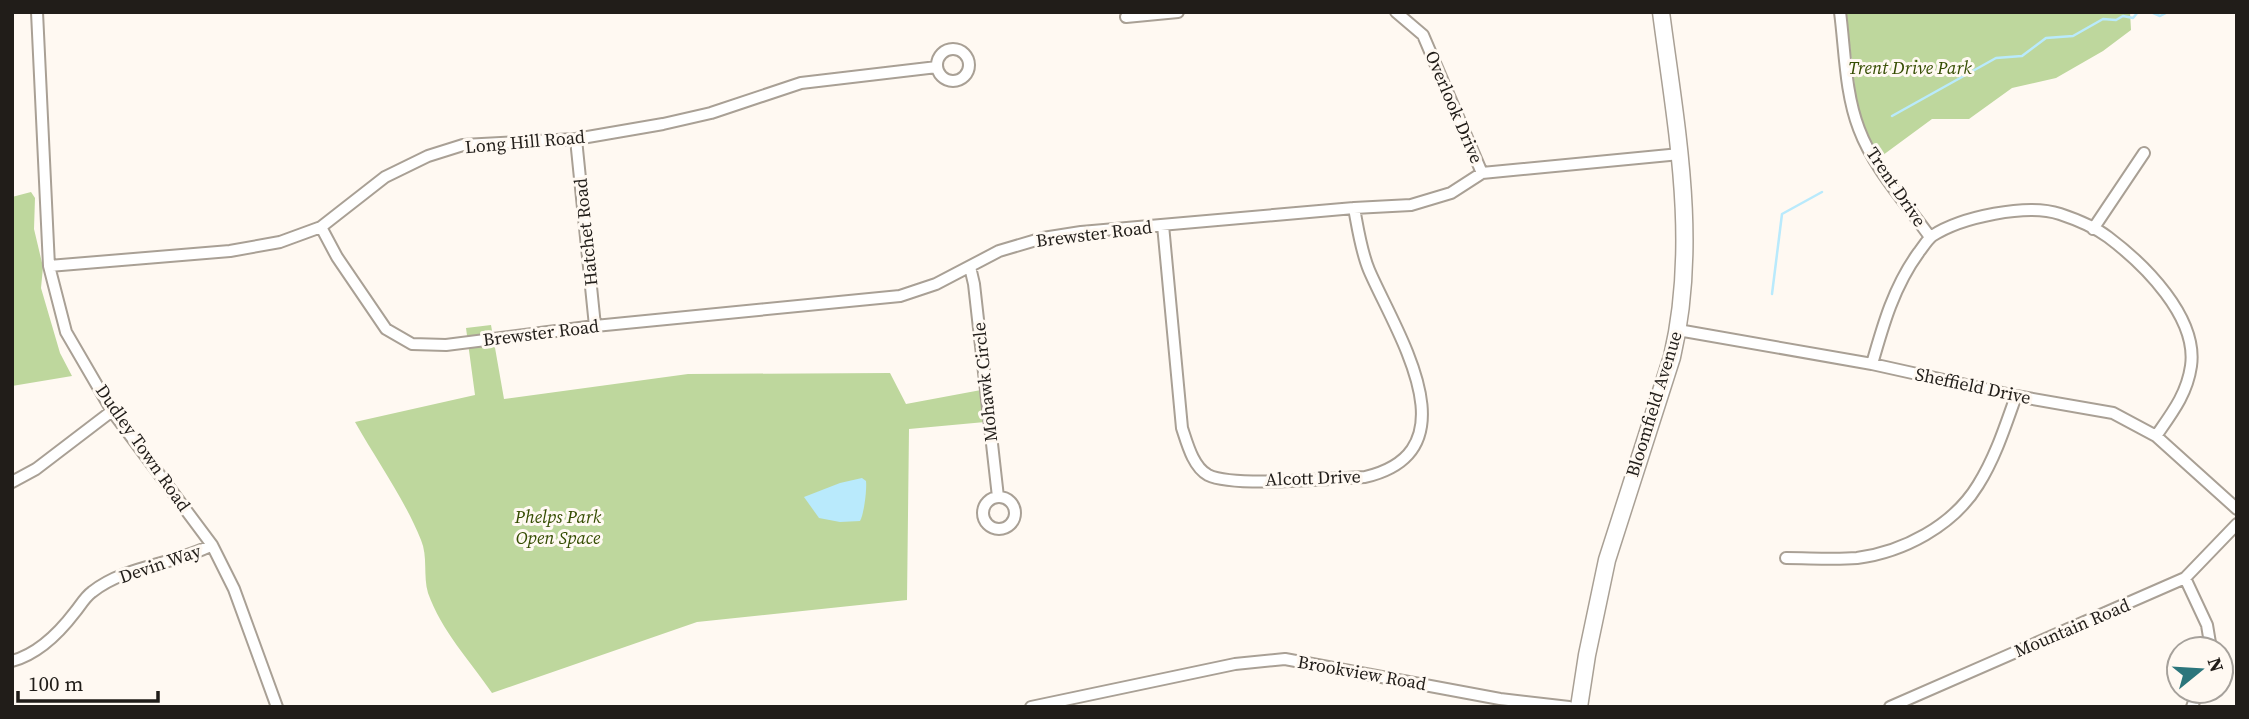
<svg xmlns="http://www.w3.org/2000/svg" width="2249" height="719" viewBox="0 0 2249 719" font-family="'Source Serif 4',serif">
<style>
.green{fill:#bed79d}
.water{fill:#b9eafc}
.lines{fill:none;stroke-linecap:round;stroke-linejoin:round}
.stream{stroke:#b9eafc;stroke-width:2.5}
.street-casing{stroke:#a9a095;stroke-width:14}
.secondary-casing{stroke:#a9a095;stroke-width:19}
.street{stroke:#fff;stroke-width:10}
.secondary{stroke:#fff;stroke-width:16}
.labels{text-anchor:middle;stroke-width:6;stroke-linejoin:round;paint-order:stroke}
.park-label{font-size:18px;font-style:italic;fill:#344c01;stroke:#fff9f2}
.street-label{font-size:18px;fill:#211d19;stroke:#fff9f2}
</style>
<rect width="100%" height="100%" fill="#fff9f2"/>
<!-- green -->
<path class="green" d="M1846,12H2130L2131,30L2103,51L2056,78L2012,88L1969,119H1932L1879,158L1858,113Z
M31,192L35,198L34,229L43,267L41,288L60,353L72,376L12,386V197Z
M491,325L504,399L688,374L890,373L906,404L981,390L985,422L909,429L907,600L697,622L492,693C470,661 441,630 428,593C423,576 428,556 421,540C404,498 377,461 355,422L475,395L466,328Z"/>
<!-- water -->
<path class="water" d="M862,478L866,481C867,489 864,514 860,521L840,522L819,518L804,497L840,483Z"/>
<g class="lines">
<!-- stream -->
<path class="stream" d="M2151,12L2160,16L2168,12
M1892,116L1996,58L2022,56L2046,38L2073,36L2103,19L2116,20L2123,16L2133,18L2138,12
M1772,294L1782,214L1822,192"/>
<defs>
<path id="street" d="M37,12L49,266L66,332L112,411L212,545L234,589L277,707
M1396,12L1423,35L1482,173
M1840,12C1845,50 1845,93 1859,129C1874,169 1906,203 1930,237
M1126,17L1178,12
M937 65a16 16 0 1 1 32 0a16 16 0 1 1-32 0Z
M576,139L595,326
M1163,225L1182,428C1187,443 1193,467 1208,475C1234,488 1332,478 1365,477C1476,451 1395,331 1369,270C1361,251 1358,229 1354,208
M321,227L337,257L386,329L412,344L446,345L595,326L900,296L936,284L999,251L1043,238L1081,232L1354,208L1411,205L1451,193L1482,173L1680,154
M2093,229L2144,153
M49,266L230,251L280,242L321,227L385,177L428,156L463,145L576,139L663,124L711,113L801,83L937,67
M970,267L974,284L998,497
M1678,330L1872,364L2016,396L2113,413L2156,436L2237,509
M1872,364C1883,325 1894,286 1919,252C1923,247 1927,240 1932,236C1961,217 2027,203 2060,214C2075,219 2096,228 2108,237C2144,264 2198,317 2191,366C2187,394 2172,413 2156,436
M12,482L36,469L112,411
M983 513a16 16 0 1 1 32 0a16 16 0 1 1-32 0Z
M1786,558C1809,558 1834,560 1857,558C1903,552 1953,526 1978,485C1995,458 2005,427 2016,396
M2185,578L2207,625L2211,649
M12,661C38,654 59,633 75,612C80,606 85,597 92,592C126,565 174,565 212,545
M1031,707L1235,664L1285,659L1500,699L1569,707
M1890,707L2185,578L2237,524
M2192,707L2198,691"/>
<path id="secondary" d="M1579,707L1587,655L1607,560L1672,357C1699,242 1676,127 1661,12"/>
</defs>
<!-- street casing -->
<use href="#street" class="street-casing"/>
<!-- secondary casing -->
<use href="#secondary" class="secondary-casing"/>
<!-- street -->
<use href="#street" class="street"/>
<!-- secondary -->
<use href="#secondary" class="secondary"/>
</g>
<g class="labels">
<!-- park labels -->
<g class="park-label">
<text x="1910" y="74">Trent Drive Park</text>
<text x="558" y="523">Phelps Park<tspan x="558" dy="21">Open Space</tspan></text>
</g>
<!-- street labels -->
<g class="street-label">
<text transform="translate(1454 107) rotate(67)" y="6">Overlook Drive</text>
<text transform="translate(525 142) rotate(-5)" y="6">Long Hill Road</text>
<text transform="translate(1896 187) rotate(56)" y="6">Trent Drive</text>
<text transform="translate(586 232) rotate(-96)" y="6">Hatchet Road</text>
<text transform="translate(1094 234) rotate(-7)" y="6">Brewster Road</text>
<text transform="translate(541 333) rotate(-7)" y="6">Brewster Road</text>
<text transform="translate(985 382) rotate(-96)" y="6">Mohawk Circle</text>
<text transform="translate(1973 386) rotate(12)" y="6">Sheffield Drive</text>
<text transform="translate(1654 404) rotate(-73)" y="6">Bloomfield Avenue</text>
<text transform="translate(143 448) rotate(55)" y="6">Dudley Town Road</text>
<text transform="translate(1313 478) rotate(-2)" y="6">Alcott Drive</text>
<text transform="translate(160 564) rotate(-19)" y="6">Devin Way</text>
<text transform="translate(2072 628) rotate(-23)" y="6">Mountain Road</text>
<text transform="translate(1362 673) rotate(10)" y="6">Brookview Road</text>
</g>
</g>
<!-- border -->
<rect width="2249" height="719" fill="none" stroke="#211d19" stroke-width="28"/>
<!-- north arrow -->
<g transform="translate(2200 670) rotate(72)"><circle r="33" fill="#fff9f2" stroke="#a6a19b" stroke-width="2"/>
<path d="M0-5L12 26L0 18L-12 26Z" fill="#2c767c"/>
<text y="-10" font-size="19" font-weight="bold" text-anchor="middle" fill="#211d19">N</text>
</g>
<!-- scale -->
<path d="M18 691v10h140v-10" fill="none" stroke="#211d19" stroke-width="3.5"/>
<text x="28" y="691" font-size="21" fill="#211d19" stroke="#fff9f2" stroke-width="5" paint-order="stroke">100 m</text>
</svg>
